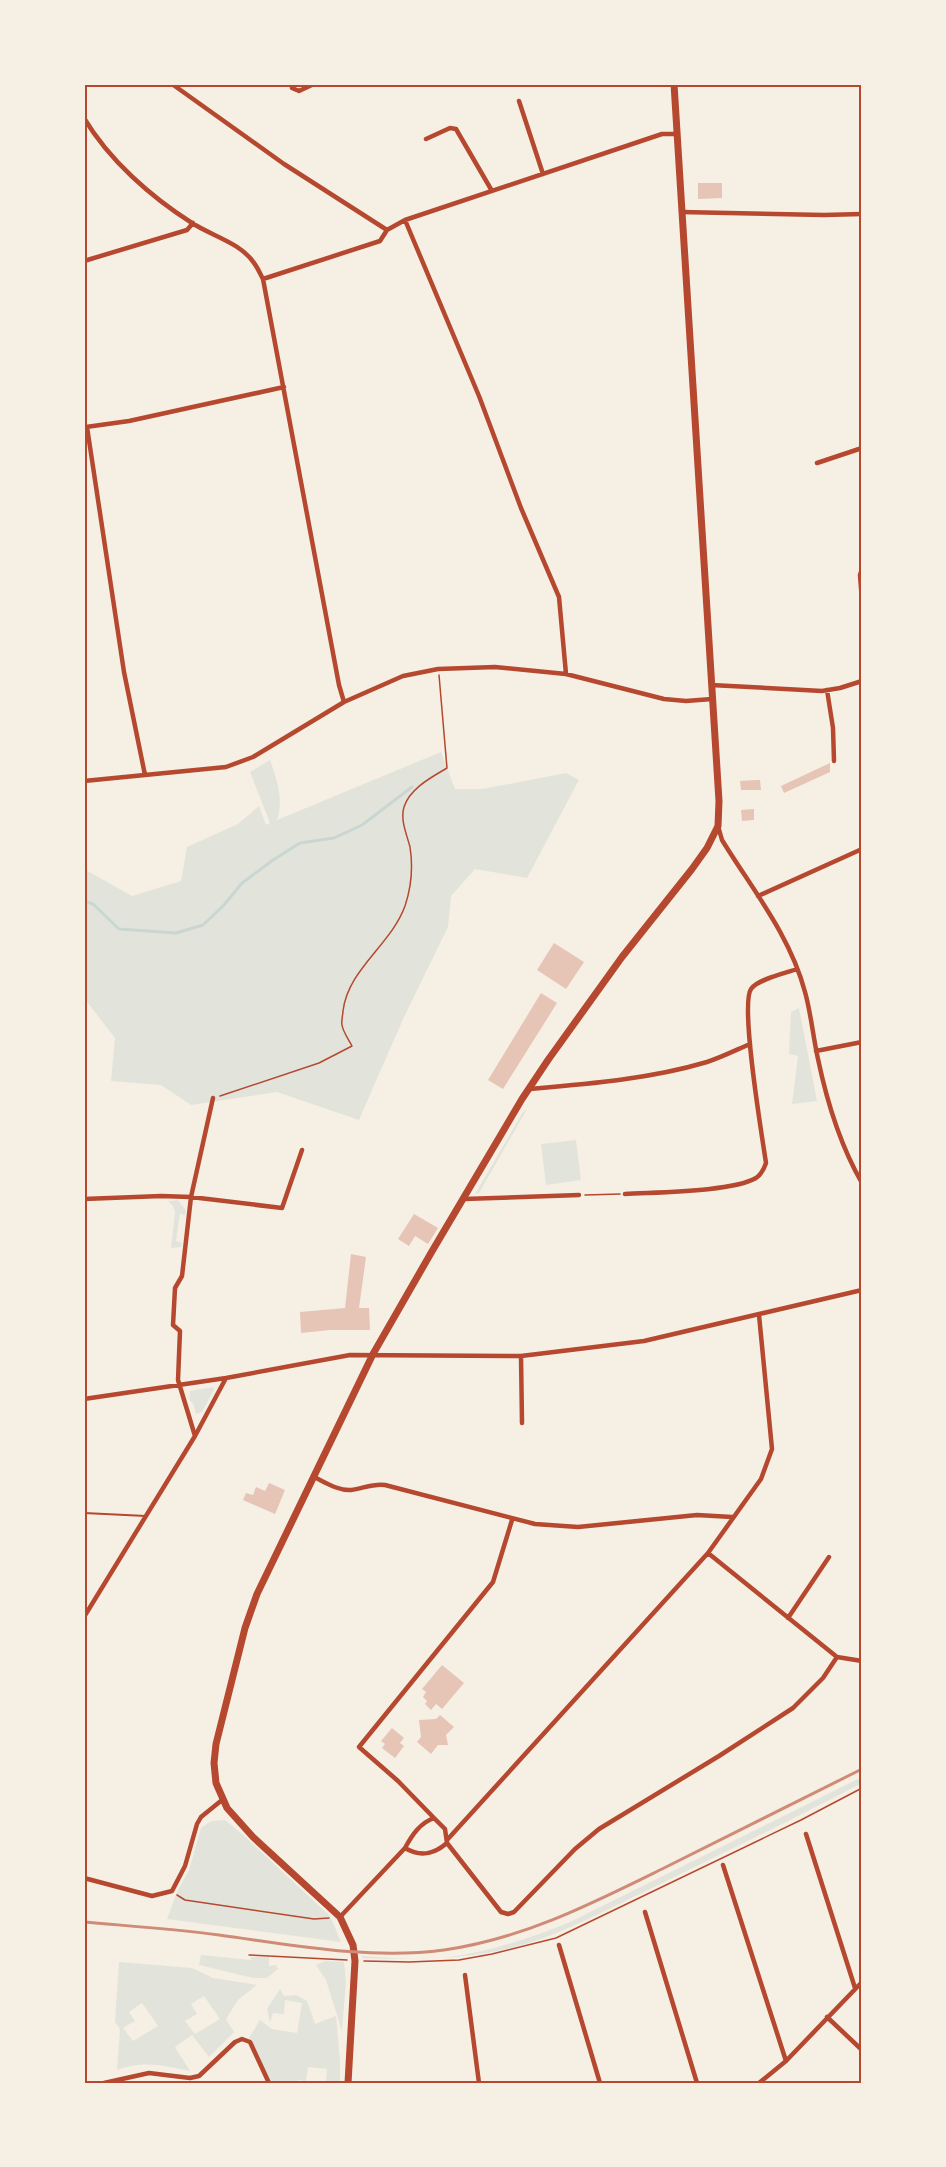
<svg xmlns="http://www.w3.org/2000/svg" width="946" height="2167" viewBox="0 0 946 2167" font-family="'Noto Sans',sans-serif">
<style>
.green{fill:#e2e4dc;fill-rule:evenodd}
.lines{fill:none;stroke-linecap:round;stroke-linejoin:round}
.stream{stroke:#c9d6d2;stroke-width:3}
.building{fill:#e6c5b7}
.path{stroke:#b5482f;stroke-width:1.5}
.service{stroke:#b5482f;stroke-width:2}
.minor{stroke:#b5482f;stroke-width:4.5}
.secondary{stroke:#b5482f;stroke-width:7}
.rail{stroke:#cf8b77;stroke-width:3}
.neatline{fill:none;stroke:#b5482f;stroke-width:2}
</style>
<rect width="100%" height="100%" fill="#f6efe4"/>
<!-- green -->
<path class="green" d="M441,752L455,789H483L566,773L579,780L527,878L475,869L451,896L448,927L404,1017L359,1120L277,1092L191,1105L161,1085L111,1081L115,1038L84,998V869L132,896L181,881L187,847L238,824L259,806L266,825L270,823L250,772L270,760C277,779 284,802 277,820Z
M799,1008L817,1101L792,1104L798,1056L789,1054L791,1012Z
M527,1109L479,1193L475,1194L523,1112Z
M576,1140L581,1180L546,1185L541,1144Z
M178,1200L186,1211L185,1215L180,1214L176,1241L182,1243L181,1247L171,1248L175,1212L173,1206L168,1201Z
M213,1387L214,1390L202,1412L196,1414L193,1403L190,1401V1391Z
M862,1777V1783C792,1820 721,1854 650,1889C605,1910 560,1936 511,1948C461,1960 413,1960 362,1958V1956C391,1958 421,1961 450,1957C492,1951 531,1938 570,1922Z
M225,1820L242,1834L330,1916L341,1942L167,1919L177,1892L189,1870L201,1828L211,1821Z
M201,1955L251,1960V1957H269V1966L276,1965L278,1969L267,1978H253L199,1965Z
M325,1961L344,1962L346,1981L342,2031L326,1980L316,1965Z
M119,1962L192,1968L213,1978L257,1985L238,2000L226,2019L234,2032L209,2057L192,2035L175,2047L190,2071C165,2066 142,2060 117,2070L120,2029L115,2022ZM204,1996L220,2019L195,2034L185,2021L197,2014L191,2004ZM142,2003L158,2026L133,2041L123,2028L135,2021L129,2012Z
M280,1989L284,1996L296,1995L307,2001L315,2024L336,2016L340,2061V2083H323H326L327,2069L308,2067L306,2081L298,2080L297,2083H269L250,2042L247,2041L260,2020L272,2029L297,2033L302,2003L285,2000L284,2014L273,2013L270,2023L267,2009Z"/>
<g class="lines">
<!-- stream -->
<path class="stream" d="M84,901L93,904L119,929L176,933L203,925L224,905L242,883L273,860L300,843L334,838L362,825L412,787"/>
</g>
<!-- building -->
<path class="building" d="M698,183H722V198L698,199Z
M830,763V772L784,793L781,786Z
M756,780H760L761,790H741L740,781Z
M754,809V820L742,821L741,810Z
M554,943L584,962L566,989L537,970Z
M541,993L557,1003L503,1089L488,1080Z
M414,1214L438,1228L428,1244L415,1236L409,1246L398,1239Z
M351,1254L366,1257L359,1308H369L370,1330H330L301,1333L300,1312L345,1308Z
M269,1483L285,1490L275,1514L243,1500L246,1493L253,1495L256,1487L265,1491Z
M442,1665L464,1683L442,1709L436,1704L431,1710L425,1704L427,1701L423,1697L426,1692L422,1689Z
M440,1715L454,1727L446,1735L448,1745H438L431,1754L417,1742L421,1737L419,1720L436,1719Z
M392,1728L404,1738L400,1743L404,1746L395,1758L382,1748L385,1744L381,1741Z"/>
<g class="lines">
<!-- path -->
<path class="path" d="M220,1096L319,1063L352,1046C349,1040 343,1032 342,1025C341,1021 343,1015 343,1011C348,969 391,945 405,906C411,888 413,866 410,847C407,835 400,820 404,807C410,788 432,777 447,768L439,675
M585,1195L620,1194
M177,1895L185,1900L314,1919L329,1918
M249,1955L347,1960
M364,1961L409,1962L459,1960L492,1954L556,1938L801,1820L862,1788"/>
<!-- service -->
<path class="service" d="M84,1513L146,1516"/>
<!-- minor -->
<path class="minor" d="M172,84L284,164L387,230
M292,88L299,91L314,84
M519,101L543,174
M84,118C109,160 151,197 192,223C212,236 241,243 254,263C258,268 260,274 263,279L339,685L344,702
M426,139L450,128L456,129L492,191
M681,212L824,215L862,214
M405,220L479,396L521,508L559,597L566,674
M84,261L187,230L193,223
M263,279L380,241L387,230L405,220L662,134H676
M86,427L129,421L284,387
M87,427L124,672L145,775
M817,463L862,448
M862,569L860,575L862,601
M711,685L822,691L840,688L862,681
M827,690L833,728L834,761
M84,781L226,767L253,757L344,702L403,676L438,669L495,667L566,674L664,699L686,701L712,699
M718,826L722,840C752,889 790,935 805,992C811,1013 813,1037 818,1059C827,1102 840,1145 862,1183
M758,896L862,849
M816,1051L862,1042
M529,1089C588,1084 650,1079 707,1062C722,1057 736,1050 750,1044
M625,1194C655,1192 732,1192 756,1178C762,1174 764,1169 766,1163C762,1136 740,1005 751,989C758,979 786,973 797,969
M84,1199L161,1196L191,1197L282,1208L302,1150
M464,1199L579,1195
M521,1356L522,1423
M84,1399L226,1378L350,1355L521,1356L644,1341L862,1290
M195,1436L178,1380L180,1331L173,1325L175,1288L182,1276L191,1197L213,1098
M314,1477C325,1482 338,1491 351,1490C362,1489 373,1483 385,1485L535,1524L578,1527L697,1515L732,1517
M708,1553L837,1657L862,1661
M84,1617L195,1436L226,1378
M788,1618L829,1557
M434,1818L398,1781L359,1747L493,1582L512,1520
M434,1818L445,1829L447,1843C433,1855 420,1857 405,1848C412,1835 420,1823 434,1818Z
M806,1834L855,1988
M447,1840L708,1553L761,1479L772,1449L759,1315
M447,1843L501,1912L508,1914L514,1912L575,1849L599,1829L719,1756L793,1708L823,1678L837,1657
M723,1865L786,2061
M84,1878L152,1896L172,1891L185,1866L197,1824L201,1817L222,1800
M645,1912L697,2083
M340,1917L405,1848
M559,1945L600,2083
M465,1975L479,2083
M827,2017L862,2050
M104,2083L149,2073L190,2078L199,2076L235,2042L242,2039L250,2042L269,2083
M759,2083L786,2061L862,1982"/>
<!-- secondary -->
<path class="secondary" d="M348,2083L355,1961L353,1945L340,1917L253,1837L227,1808L216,1783L214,1763L216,1744L245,1628L257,1594L373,1354L431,1253L522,1099L548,1060L622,957L692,869L707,848L718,826L719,801L674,84"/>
<!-- rail -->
<path class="rail" d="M84,1922C129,1926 174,1929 219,1935C293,1945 370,1960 444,1950C523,1939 593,1903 664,1868C730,1835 796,1802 862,1769"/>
</g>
<!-- border -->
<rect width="946" height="2167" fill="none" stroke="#f6efe4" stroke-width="171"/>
<rect x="86" y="86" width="774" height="1996" class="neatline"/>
</svg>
